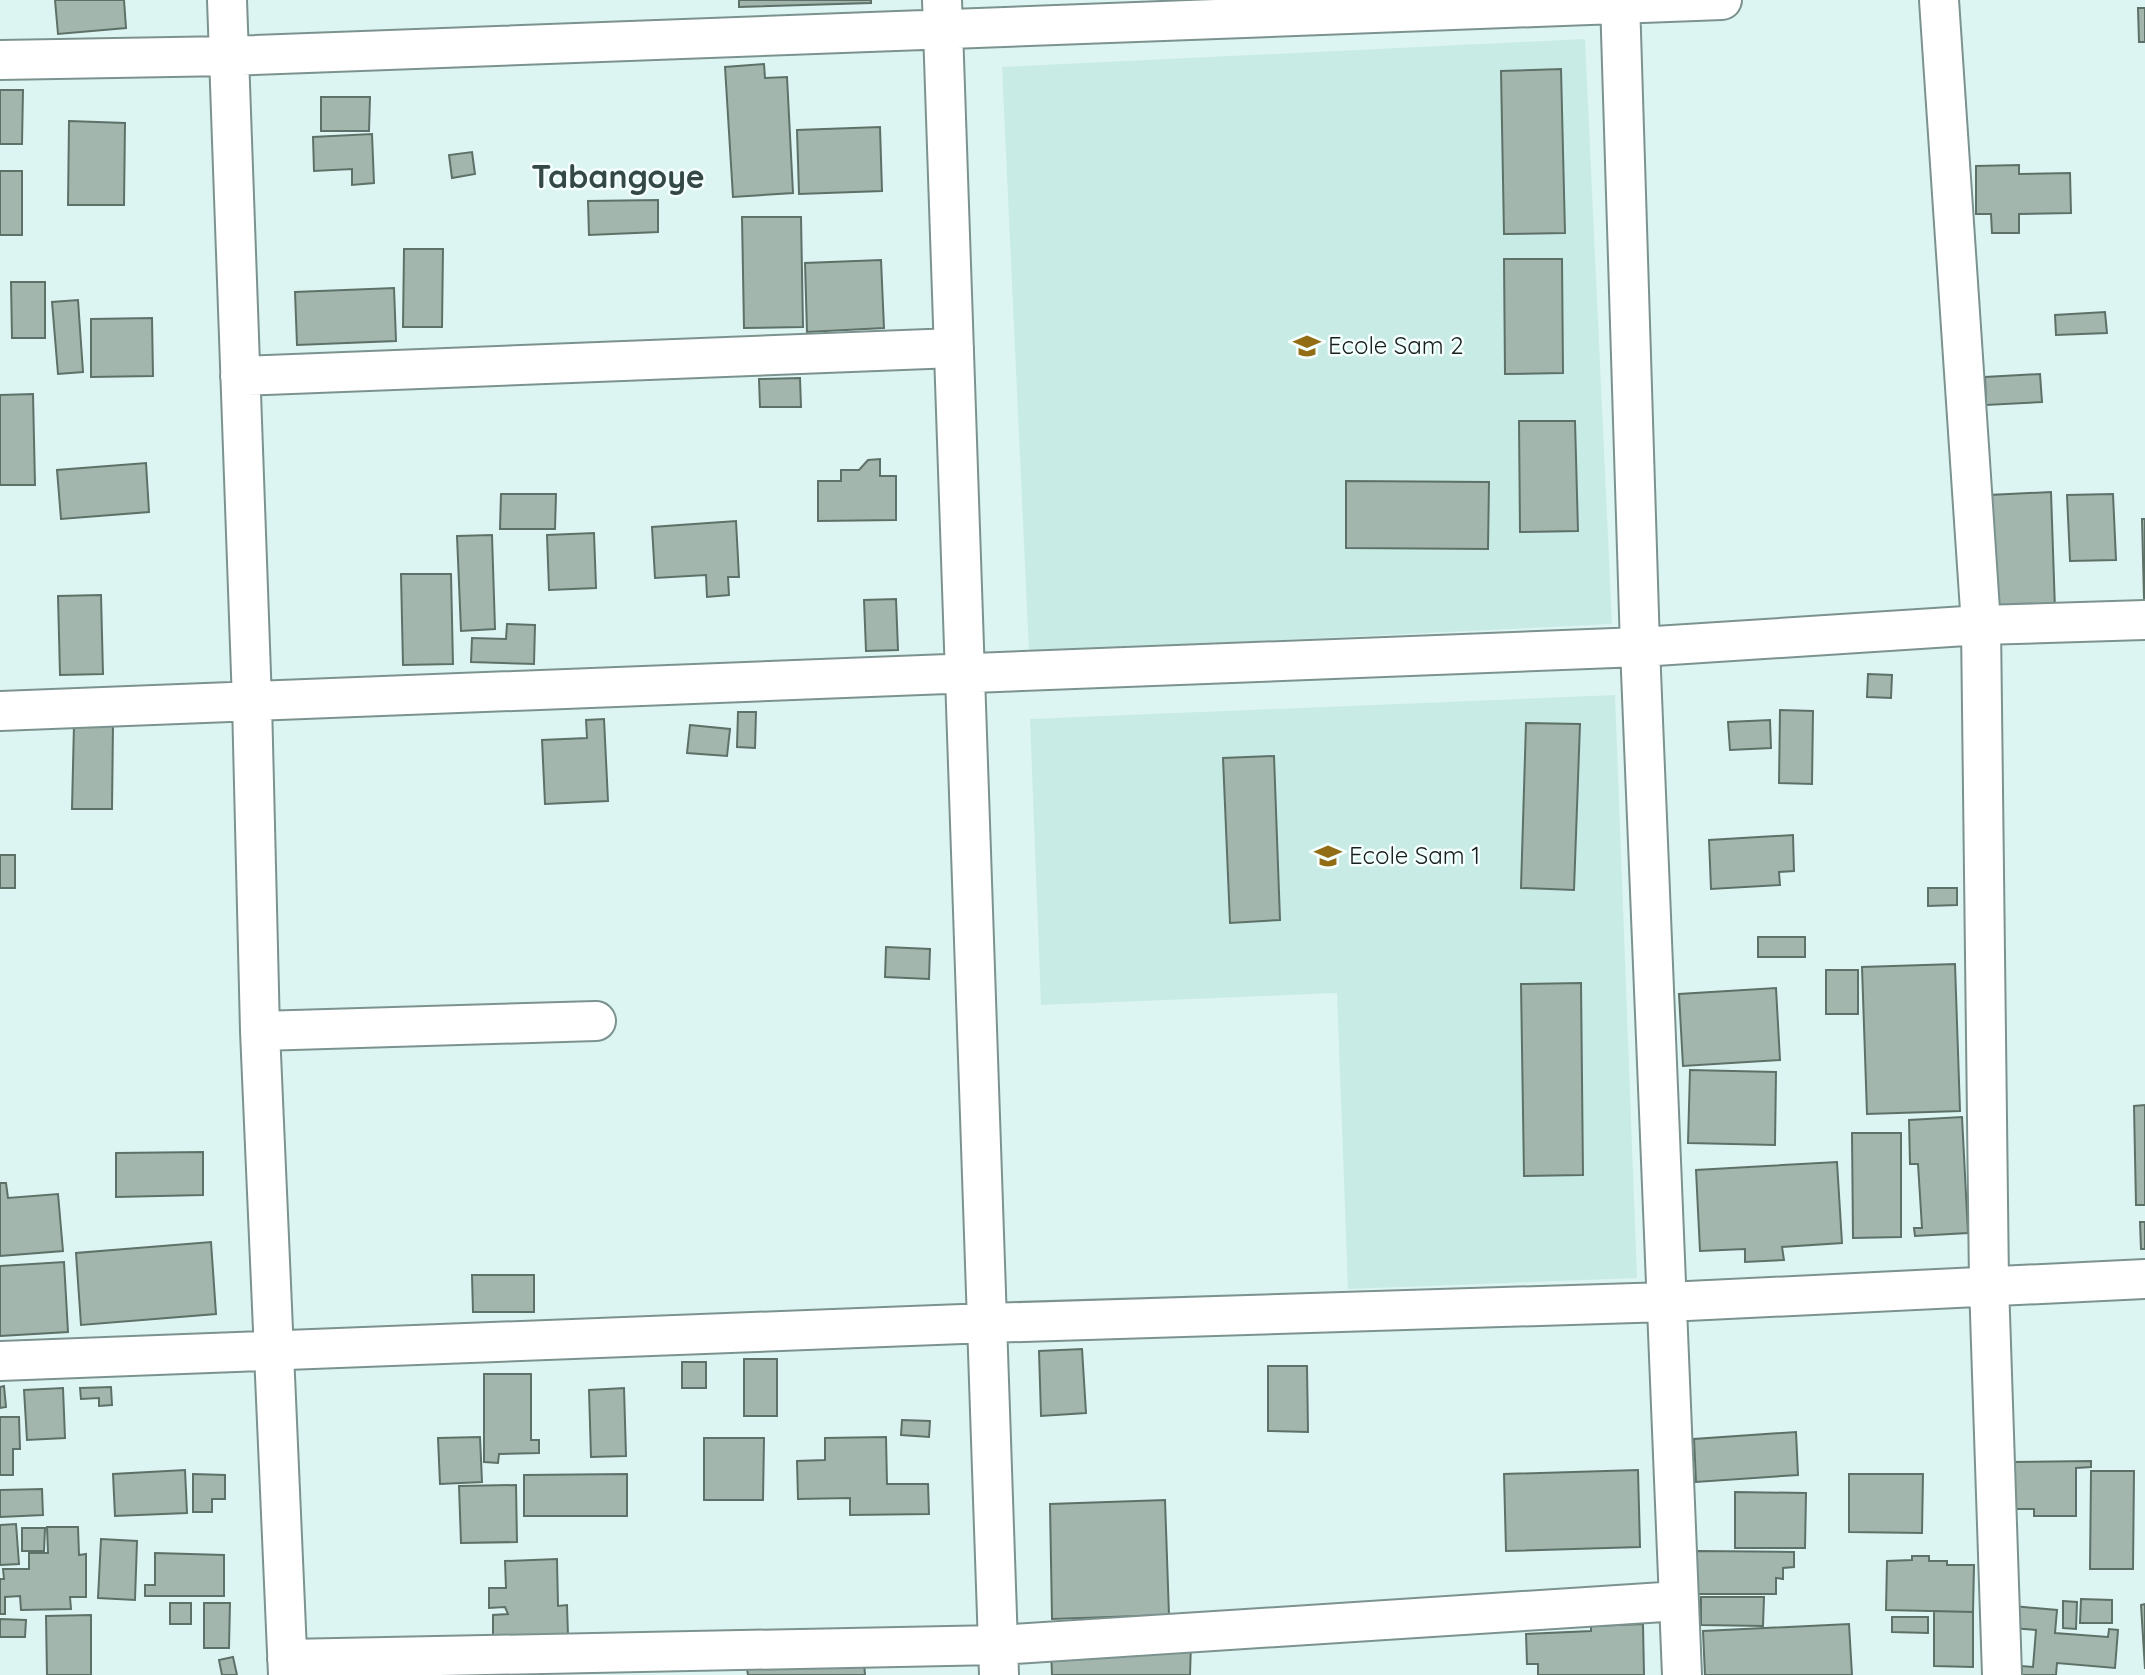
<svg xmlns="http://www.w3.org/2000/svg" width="2145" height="1675" viewBox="0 0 2145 1675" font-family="Quicksand,sans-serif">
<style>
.built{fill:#c9ebe6}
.building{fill:#a2b6ad;stroke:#5e7168;stroke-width:2}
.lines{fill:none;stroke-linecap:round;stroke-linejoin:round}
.minor-casing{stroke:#7c928f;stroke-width:42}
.minor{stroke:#fff;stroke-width:38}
.labels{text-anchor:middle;stroke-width:5;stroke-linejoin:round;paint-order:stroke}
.poi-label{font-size:24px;fill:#161f1e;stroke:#f5fffe;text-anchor:start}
.district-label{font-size:32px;font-weight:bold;fill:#344946;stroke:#f5fffe}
</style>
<rect width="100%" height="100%" fill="#ddf5f2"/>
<!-- built -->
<path class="built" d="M1585,39L1612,624L1029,652L1002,67Z
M1615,695L1637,1278L1348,1289L1337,993L1041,1005L1030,719Z"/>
<!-- building -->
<path class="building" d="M55,0H124L126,28L58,34Z
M739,0H871V3L739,7Z
M2138,8H2145V42H2139Z
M764,64L765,78L787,77L793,193L733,197L725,67Z
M1561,69L1565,233L1504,234L1501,71Z
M0,90H23L22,144H0Z
M321,97H370L369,131H321Z
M69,121L125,123L124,205H68Z
M880,127L882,191L799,194L797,130Z
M372,134L374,183L352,185V169L314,171L313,137Z
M472,152L475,174L452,178L449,155Z
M2019,165V174L2070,173L2071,213L2019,214V233H1992L1991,214H1976V166Z
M0,171H22V235H0Z
M658,200V232L589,235L588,201Z
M742,217H801L803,327L744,328Z
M404,249H443L442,327H403Z
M1504,259H1562L1563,373L1505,374Z
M881,260L884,328L807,332L805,263Z
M11,282H45V338H12Z
M394,288L396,341L297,345L295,292Z
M78,300L83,372L58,374L52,302Z
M2105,312L2107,333L2056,335L2055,315Z
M152,318L153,376L91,377V319Z
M2040,374L2042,402L1986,405L1985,377Z
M800,378L801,407H760L759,379Z
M33,394L35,485H0V395Z
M1519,421H1575L1578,531L1520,532Z
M880,459V476H896V520L818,521V481H841V470H859L868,460Z
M146,463L149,512L61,519L57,470Z
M1346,481L1489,482L1488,549L1346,548Z
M2051,492L2055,610L1993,613L1989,495Z
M501,494H556L555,529H500Z
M2113,494L2116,560L2070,561L2067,495Z
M2142,519H2145V599H2144Z
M736,521L739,577H728L729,595L707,597L706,575L655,578L652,527Z
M594,533L596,588L549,590L547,535Z
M492,535L495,629L461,631L457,536Z
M401,574H451L453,664L403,665Z
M101,595L103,674L60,675L58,596Z
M896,599L898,650L866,651L864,600Z
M507,624L535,625L534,664L471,662L472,638L506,639Z
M1868,674L1892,675L1891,698L1867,697Z
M1780,710L1813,711L1812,784L1779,783Z
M738,712H756L755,748L737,747Z
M604,719L608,801L545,804L542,740L587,738L586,720Z
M1770,720L1771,748L1730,750L1728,722Z
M1526,723L1580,724L1574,890L1521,888Z
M74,724H113L112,809H72Z
M690,725L730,729L727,756L687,753Z
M1274,756L1280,920L1230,923L1223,758Z
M1793,835L1794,871L1779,872L1780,885L1711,889L1709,840Z
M0,855H15V888H0Z
M1928,888H1957V905L1928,906Z
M1758,937H1805V957H1758Z
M886,947L930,949L929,979L885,977Z
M1955,964L1960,1111L1867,1114L1862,967Z
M1826,970H1858V1014H1826Z
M1581,983L1583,1175L1524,1176L1521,984Z
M1776,988L1780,1060L1683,1066L1679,994Z
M1690,1070L1776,1072L1775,1145L1688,1143Z
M2145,1105V1205H2136L2134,1106Z
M1962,1117L1968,1233L1915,1236L1914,1228H1922L1918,1164H1910L1909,1120Z
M1852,1133H1901V1237L1853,1238Z
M203,1152V1195L116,1197V1153Z
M1837,1162L1842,1243L1782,1247L1784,1260L1745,1262V1249L1700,1251L1696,1170Z
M0,1183H6L8,1198L58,1194L63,1251L0,1256Z
M2140,1222H2145V1249H2141Z
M211,1242L216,1314L81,1325L76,1253Z
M64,1262L68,1332L0,1336V1266Z
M472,1275H534V1312H473Z
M1082,1349L1086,1413L1041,1416L1039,1351Z
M744,1359H777V1416H744Z
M682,1362H706V1388H682Z
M1268,1366H1307L1308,1432L1268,1431Z
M484,1374H531V1440H539V1453L499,1454L498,1463L484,1462Z
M4,1386L6,1407L0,1408V1387Z
M111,1387L112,1405L99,1406V1398L81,1399L80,1388Z
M63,1388L65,1438L27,1440L24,1390Z
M624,1388L626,1456L591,1457L589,1390Z
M0,1417H19L20,1449H13V1475H0Z
M902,1420L930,1421L929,1437L901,1435Z
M1796,1432L1798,1475L1696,1482L1694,1439Z
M480,1437L482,1482L440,1484L438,1438Z
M886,1437L887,1484H928L929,1514L850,1515V1498L798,1499L797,1461L825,1460V1438Z
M704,1438H764L763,1500H704Z
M2091,1461V1467L2076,1468V1516H2034V1509H2008L2007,1462Z
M185,1470L187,1513L115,1516L113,1474Z
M1638,1470L1640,1547L1506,1551L1504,1474Z
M2091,1471H2134L2133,1569H2090Z
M193,1474L225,1475V1499H212V1512H193Z
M627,1474V1516H524V1475Z
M1849,1474H1923L1922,1533L1849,1532Z
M516,1485L517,1542L461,1543L459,1486Z
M42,1489L43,1515L0,1517V1490Z
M1735,1492L1806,1493L1805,1548H1735Z
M1165,1500L1169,1615L1052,1619L1050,1504Z
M16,1524L19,1564L0,1565V1525Z
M47,1527H78L79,1555L86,1554V1597H70L71,1609L21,1610L20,1596L5,1597V1614H0V1579H4L3,1569H29V1553H48Z
M22,1528H45L44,1551H22Z
M101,1539L137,1541L135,1600L98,1598Z
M1697,1551L1794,1552V1567L1783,1568V1579L1776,1578V1594H1696Z
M155,1553L224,1555V1596H145V1585H155Z
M1912,1556H1929V1561H1947V1565H1974L1973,1612L1886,1610L1887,1561L1912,1560Z
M557,1559L558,1606L567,1605L568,1636L493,1638V1615L508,1614L505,1607L489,1608V1588H506L505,1561Z
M1701,1597H1764L1763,1626L1701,1625Z
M2081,1599L2112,1600V1623H2080Z
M2063,1601L2077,1602L2076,1629L2063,1628Z
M170,1603H191V1624H170Z
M204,1603H230L229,1648H204Z
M2145,1604V1669L2141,1605Z
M2013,1606L2057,1610L2055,1633L2108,1637L2109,1629L2118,1630L2115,1668L2057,1663L2056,1675H2022V1666L2033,1667L2036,1630L2011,1628Z
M1934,1611L1973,1612V1667L1934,1666Z
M91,1615V1675H47L46,1616Z
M1892,1617H1928V1633L1892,1632Z
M0,1619L26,1620L25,1637H0Z
M1643,1624L1644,1675H1538V1664H1527L1526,1634L1591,1631V1626Z
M1849,1624L1852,1675H1705L1703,1631Z
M1191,1643L1190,1675H1052L1051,1649Z
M233,1657L237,1675H222L219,1660Z
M864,1661L865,1675H748L747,1669Z"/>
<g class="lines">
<defs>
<path id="minor" d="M227,0L252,702L260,1031L288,1675
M942,0L999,1675
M1620,0L1640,647L1682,1675
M1939,0L1981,625L1989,1284L2002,1675
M0,60L229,56L1722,0
M240,376L954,348
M0,711L1640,647L1981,625L2145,620
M260,1031L596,1021
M0,1361L988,1323L1667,1302L2145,1279
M287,1659L998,1645L1679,1601"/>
</defs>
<!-- minor casing -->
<use href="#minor" class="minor-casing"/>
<!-- minor -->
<use href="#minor" class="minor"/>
</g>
<!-- icons -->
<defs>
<symbol id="school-bare" viewBox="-9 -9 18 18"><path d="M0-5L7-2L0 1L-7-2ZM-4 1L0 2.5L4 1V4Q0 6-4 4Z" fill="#926d15" stroke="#f5fffe" stroke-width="2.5" paint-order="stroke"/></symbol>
</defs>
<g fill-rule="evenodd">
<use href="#school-bare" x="1288" y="327" width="38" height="38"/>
<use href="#school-bare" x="1309" y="837" width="38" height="38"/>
</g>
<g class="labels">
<!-- poi labels -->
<g class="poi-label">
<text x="1328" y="354">Ecole Sam 2</text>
<text x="1349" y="864">Ecole Sam 1</text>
</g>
<!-- district labels -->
<g class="district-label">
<text x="618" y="188">Tabangoye</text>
</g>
</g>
</svg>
